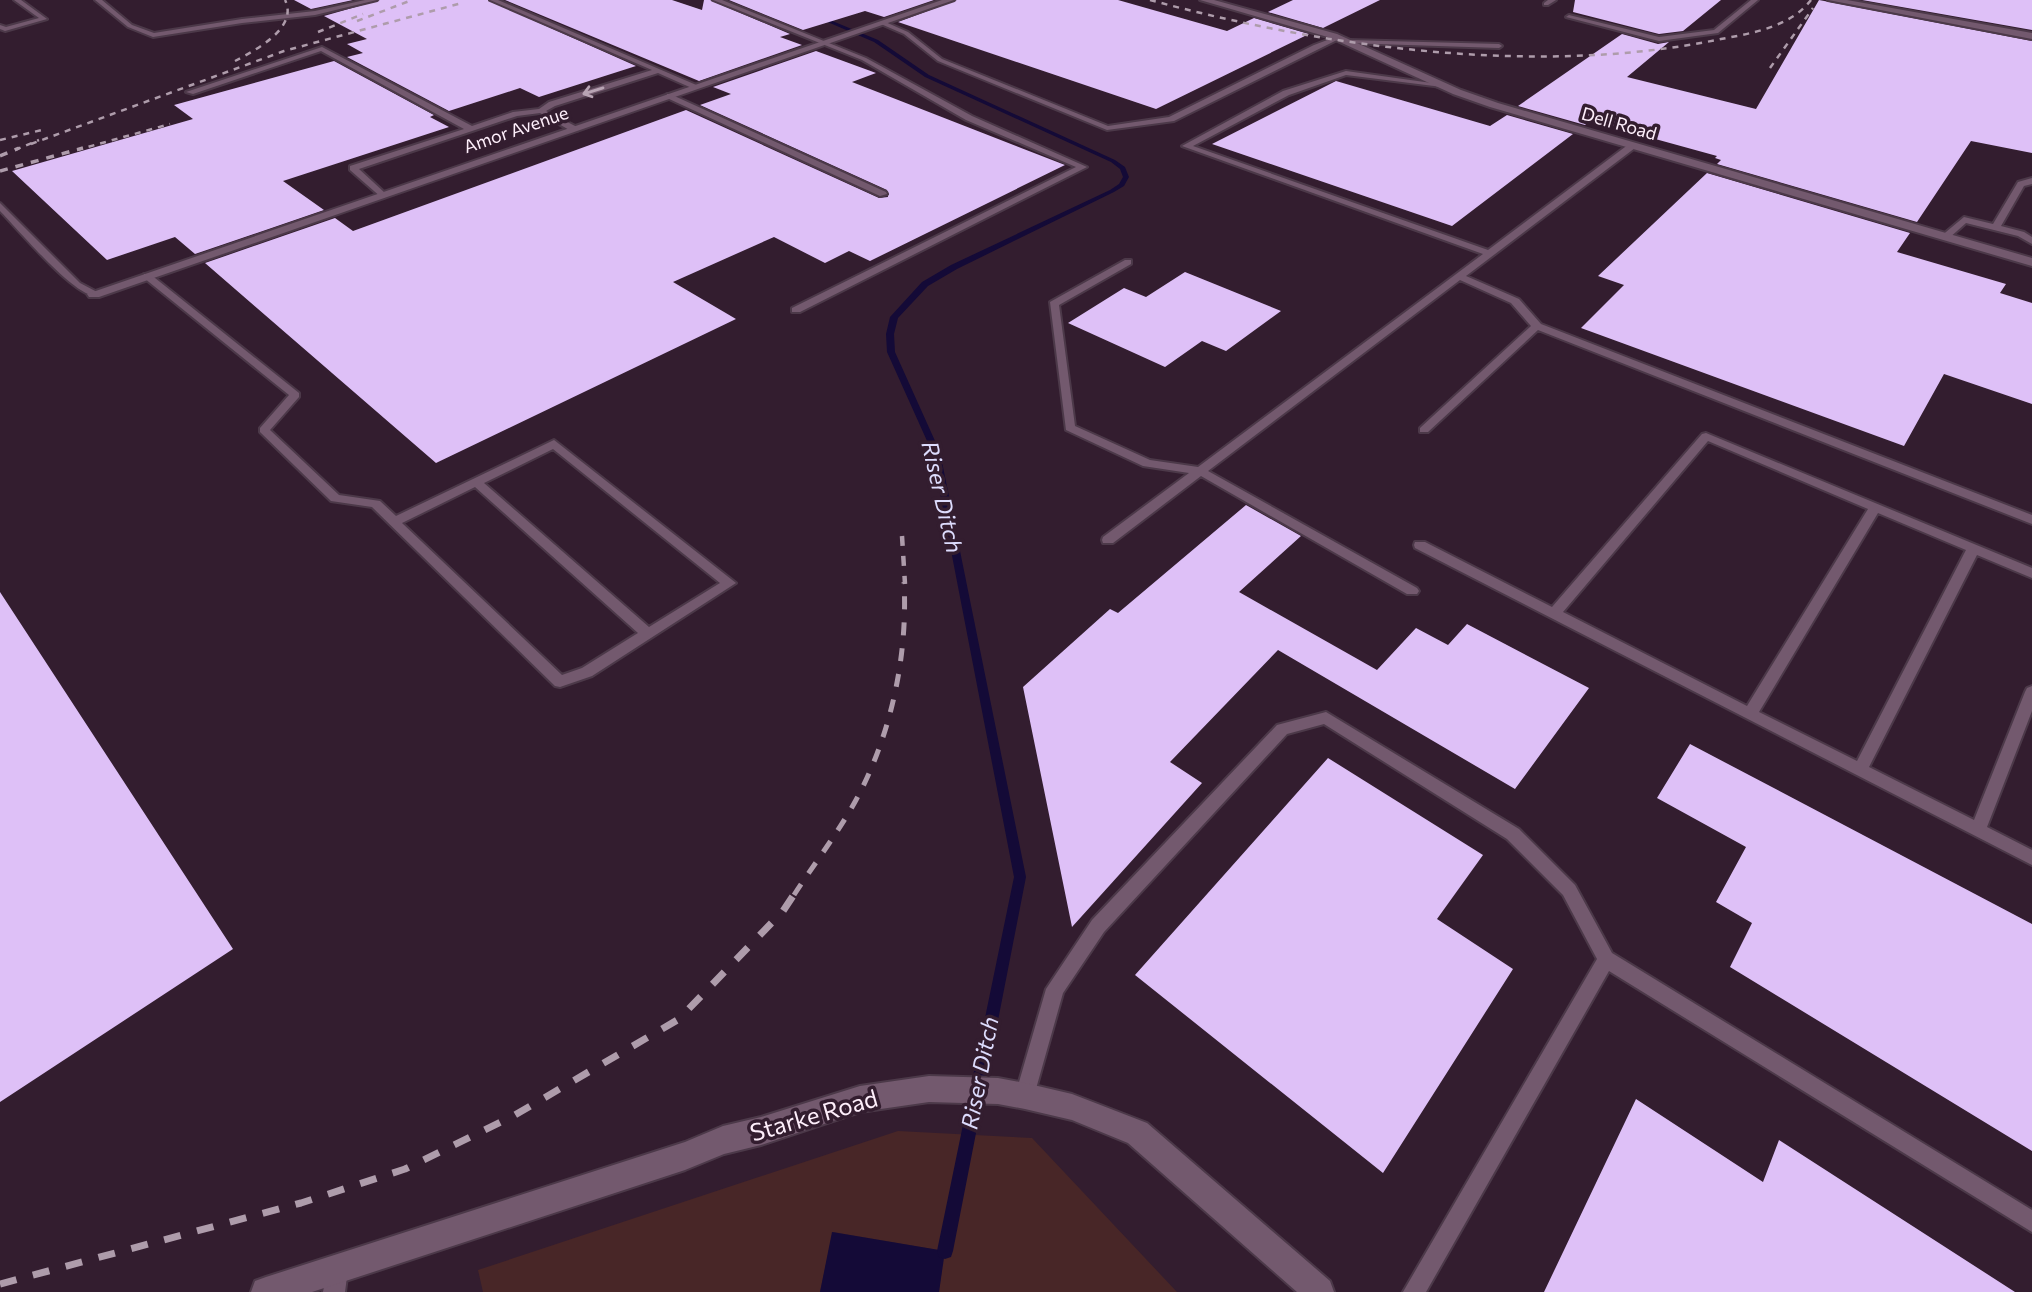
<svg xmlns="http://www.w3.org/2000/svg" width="2032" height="1292" viewBox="0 0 2032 1292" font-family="Commissioner,sans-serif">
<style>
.green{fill:#482627}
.water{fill:#140a37}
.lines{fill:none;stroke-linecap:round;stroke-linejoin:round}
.stream{fill:#140a37;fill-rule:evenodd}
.building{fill:#dec0f7}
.service-casing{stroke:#4c3949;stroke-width:4}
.minor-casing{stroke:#4c3949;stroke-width:4}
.tertiary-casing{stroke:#4c3949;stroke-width:4}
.service{fill:#73596e;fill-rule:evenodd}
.minor{fill:#73596e;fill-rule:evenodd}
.tertiary{fill:#73596e;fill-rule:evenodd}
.rail-far4{stroke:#ae9cab;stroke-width:2.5;stroke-dasharray:6 6;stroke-linecap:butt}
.rail-far3{stroke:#ae9cab;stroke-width:3.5;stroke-dasharray:8 8;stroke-linecap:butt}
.rail-far2{stroke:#ae9cab;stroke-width:4.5;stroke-dasharray:10 10;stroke-linecap:butt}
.rail-far1{stroke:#ae9cab;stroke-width:5;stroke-dasharray:13 13;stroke-linecap:butt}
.rail{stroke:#ae9cab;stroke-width:7;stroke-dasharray:17 17;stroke-linecap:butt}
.oneway{stroke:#b8a4b4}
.labels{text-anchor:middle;stroke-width:7;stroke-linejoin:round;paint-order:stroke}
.far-street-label{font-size:18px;fill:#feeffb;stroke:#331d2f}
.water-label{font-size:23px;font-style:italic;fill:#dddcfd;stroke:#331d2f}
.near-street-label{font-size:24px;fill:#feeffb;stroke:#331d2f}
</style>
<rect width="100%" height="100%" fill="#331d2f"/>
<!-- green -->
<path class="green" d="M898,1131L1032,1138L1177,1292H939L944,1251L833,1232L820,1292H483L478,1270Z"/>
<!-- water -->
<path class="water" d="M832,1232L945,1251L939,1292H820Z"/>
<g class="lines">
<!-- stream -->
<path class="stream" d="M818,15L878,40L929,75L1115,160L1125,167L1129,177L1124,186L1114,192L957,269L928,286L898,318L894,334L895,352L940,452L1026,877L953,1251L951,1257L945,1259L939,1257L937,1251L1014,877L932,452L887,352L886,334L890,317L922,282L951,265L1110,190L1119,184L1123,177L1120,169L1111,162L925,77L874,42L816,17Z"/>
</g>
<!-- building -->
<path class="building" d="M294,0H353L311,9Z
M380,0H488L636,66L539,97L520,88L449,111L347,57L363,53L347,44L367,39L324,16Z
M505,0H672L702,10L704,0H710L790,34L780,37L802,45L699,81Z
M729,0H934L884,17L865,11L803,30Z
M957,0H1118L1227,31L1254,18L1309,34L1156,109L898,22Z
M1293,0H1380L1323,28L1268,12Z
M1575,0H1721L1683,31L1659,34L1573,12Z
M1819,0L2032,41V153L1971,141L1917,222L1717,164L1721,160L1715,158L1717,156L1590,121L1585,125L1518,106L1622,34L1658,44L1669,42L1627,77L1756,109Z
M1862,0H2032V30Z
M816,51L876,73L852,82L1065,165L870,261L849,251L825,263L774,237L673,282L736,319L436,463L205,263L335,218L353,231L686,110L879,198L888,197L887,190L700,105L731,94L713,87Z
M334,61L434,115L430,117L449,127L283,181L324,210L195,254L175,237L107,260L12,171L193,119L174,105Z
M1336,81L1490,126L1507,115L1573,134L1452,226L1212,144Z
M1707,173L1910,233L1897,252L2006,284L2000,293L2032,303V404L1944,374L1904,446L1581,328L1624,285L1598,276Z
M1185,272L1281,311L1226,351L1202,341L1165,367L1068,323L1124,288L1146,297Z
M1246,505L1301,536L1239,592L1377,670L1416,628L1448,645L1467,624L1589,688L1515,789L1278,650L1170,762L1202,783L1072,927L1023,687L1110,609L1118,613Z
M0,592L233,949L0,1102Z
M1690,744L2032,924V1151L1730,967L1752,923L1716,902L1746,847L1657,798Z
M1328,758L1483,855L1437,919L1513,969L1383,1173L1135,975Z
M1636,1099L1763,1182L1779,1140L2015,1292H1544Z"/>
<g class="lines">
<defs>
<path id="service" d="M14,0H21L47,19L5,31L0,29V25L6,27L39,18Z
M95,0H102L132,25L154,33L242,19L315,11L365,0H377L315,15L242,23L153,37L128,27Z
M490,0H498L701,87L694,89L658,73L555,106L546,111L577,127V131H571L540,113L517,116L359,169L385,193V197L382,198L350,170V166L464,129L321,51L193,94L186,92L322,47L472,126L513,112L539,109L549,102L652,70Z
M713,0H722L866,58L972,116L1087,167L800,312H792V308L1076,167L966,120L862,60Z
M1548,0H1556L1548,5H1544V3Z
M1751,0H1758L1718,33L1659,41L1566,17L1569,15L1659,37L1714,30Z
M883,21L908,32L942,59L1108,126L1169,117L1314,45L1338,36L1341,38L1174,121L1107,130L938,61L904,34L881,24Z
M1348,40L1499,44L1502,46L1499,48L1346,43Z
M1346,71L1446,85L1442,87L1346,75L1289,95L1193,146L1488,250L1629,144H1635V148L1466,276L1519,299L1541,324L2032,515V524L1538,330L1428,432H1420V428L1531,326L1511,303L1460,280L1208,471L1417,588L1419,591L1417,594H1407L1201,476L1113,543H1103L1102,540L1103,537L1189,473L1143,466L1066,430L1050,302L1125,260H1131V264L1059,305L1075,426L1150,460L1198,467L1483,254L1182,146L1283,91Z
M670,94L886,192L887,194L880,196L667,98V94Z
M2032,178V184L2024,186L2001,226L2024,232L2032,237V244L2018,236L1966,223L1948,239L1940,237L1964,217L1993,224L2018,182Z
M0,203L80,283L97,292V296C75,298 18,229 0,211Z
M144,274H150L299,393V397L270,430L339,495L380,501L396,516L554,440L736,583L592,676L560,687L555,686L372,507L331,501L260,432V428L289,395L144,278ZM553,449L720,583L649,627L484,483ZM475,487L638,633L582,668L562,675L402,523Z
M1706,433L2032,568V578L1977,555L1869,767L1974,820L2025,692L2027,688L2032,686V711L1987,827L2032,850V865L1415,548L1414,545L1415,542H1425L1552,607L1702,434ZM1708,441L1868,509L1747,706L1563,612ZM1878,513L1966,550L1857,761L1759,712Z
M1326,712L1519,829L1575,885L1612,953L2032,1210V1232L1609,971L1426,1292H1403L1597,959L1563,895L1507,839L1324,724L1287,734L1104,932L1063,993L1032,1103L1025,1106L1018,1103L1015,1096L1046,989L1092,920L1277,725Z
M337,1258L345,1261L348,1269L345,1292H323L329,1261Z"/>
<path id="minor" d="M942,0H954L99,297H89L87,294Z
M1200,0H1214L1337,34L1461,90L1498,103L2032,258V266L1490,107L1453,94L1331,38Z
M929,1076L998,1078L1025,1083L1072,1094L1147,1123L1330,1281L1334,1292H1297L1128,1143L1072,1120L1025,1109L998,1104L929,1102L860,1112L761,1145L724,1154L685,1170L312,1292H251L255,1281L266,1277L685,1142L723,1126L761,1117L860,1086Z"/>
<path id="tertiary" d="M1828,0H1847L2032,33V39Z"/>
</defs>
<!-- service casing -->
<use href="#service" class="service-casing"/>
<!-- minor casing -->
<use href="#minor" class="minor-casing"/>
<!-- tertiary casing -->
<use href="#tertiary" class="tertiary-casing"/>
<!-- service -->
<use href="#service" class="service"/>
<!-- minor -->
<use href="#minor" class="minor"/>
<!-- tertiary -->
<use href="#tertiary" class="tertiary"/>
<!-- rail-far4 -->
<path class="rail-far4" d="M1150,0C1327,48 1540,77 1721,39C1753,33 1790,27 1811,0
M357,21L412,0
M318,32L363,14
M235,61C254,51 299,28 285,0
M1770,68L1813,8
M0,140L46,129
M31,144L284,51L462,3
M15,150L39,140
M77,150L170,124"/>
<!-- rail-far3 -->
<path class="rail-far3" d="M0,156L19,148
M0,171L83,148"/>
<!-- rail-far2 -->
<path class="rail-far2" d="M902,536L905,584"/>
<!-- rail-far1 -->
<path class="rail-far1" d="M794,895C814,864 838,833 856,800C891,735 908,656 904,582"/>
<!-- rail -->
<path class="rail" d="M0,1284L301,1203L405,1169L515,1115L679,1019L783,911L795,893"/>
</g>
<!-- one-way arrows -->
<defs><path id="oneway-shaft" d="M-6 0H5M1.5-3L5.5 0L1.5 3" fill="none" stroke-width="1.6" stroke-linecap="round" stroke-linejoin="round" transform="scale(1.75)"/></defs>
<use class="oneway" href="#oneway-shaft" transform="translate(593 91) rotate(163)"/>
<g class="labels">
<!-- far-street labels -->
<g class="far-street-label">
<text transform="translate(1619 124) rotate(16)" y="6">Dell Road</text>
<text transform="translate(516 130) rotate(-19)" y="6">Amor Avenue</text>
</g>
<!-- water labels -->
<g class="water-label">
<text transform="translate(942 497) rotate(77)" y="8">Riser Ditch</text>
<text transform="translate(980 1073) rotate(-79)" y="8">Riser Ditch</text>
</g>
<!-- near-street labels -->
<g class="near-street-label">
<text transform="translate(814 1116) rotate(-16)" y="8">Starke Road</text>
</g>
</g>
</svg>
